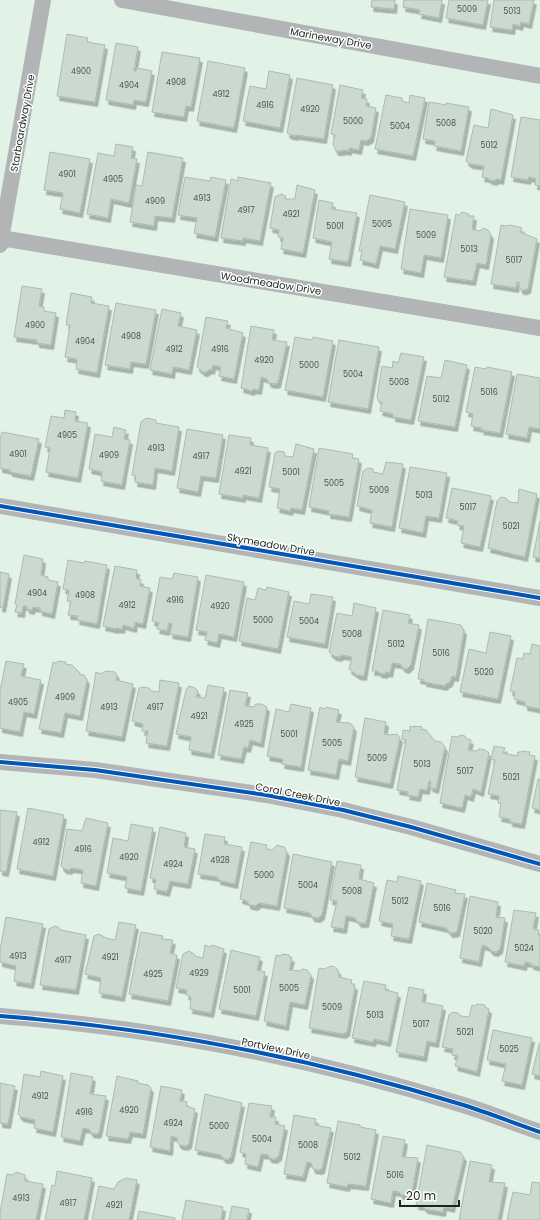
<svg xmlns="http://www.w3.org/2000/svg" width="540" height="1220" viewBox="0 0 540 1220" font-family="Poppins,sans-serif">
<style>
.building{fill:#cbdacf;stroke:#acbab0;filter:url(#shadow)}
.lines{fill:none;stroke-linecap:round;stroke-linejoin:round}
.street{stroke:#b3b4b6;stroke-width:16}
.cycleway-casing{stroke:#fff;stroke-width:6}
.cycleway{stroke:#0057b8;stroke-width:4}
.labels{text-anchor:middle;stroke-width:3;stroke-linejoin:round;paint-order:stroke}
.number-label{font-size:8px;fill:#46534a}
.street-label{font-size:10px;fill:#19251c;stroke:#fff}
</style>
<defs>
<filter id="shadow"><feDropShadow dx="2.5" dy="4.5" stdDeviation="0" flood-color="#0004"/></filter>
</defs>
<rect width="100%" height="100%" fill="#e1f3e6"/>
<!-- building -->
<path class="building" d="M372,0H395L394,9L371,7Z
M404,0H442L439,18L419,14L420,10L403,7Z
M449,0H488L483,25L446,18Z
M494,0H534L529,24L521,22L520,26L513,24L512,30L490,27Z
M67,34L88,38L87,42L105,45L95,102L57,96Z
M116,43L138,47L134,71H136L137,68L152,71L146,102L134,100L133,105L106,100Z
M162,52L200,58L191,107L186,106L184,117L152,112Z
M208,61L245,68L234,128L197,121Z
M269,71L290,75L280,128L243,121L250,86L266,89Z
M297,78L333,85L324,139L297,135L296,136L290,135L287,133Z
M340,85L363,90L361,98L367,99L366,106L376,108L371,138L366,141L361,140L359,150L349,148V151L344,150L342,151H336L333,144L335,135L331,134Z
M386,95L402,98V101L409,103L410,95L425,98L413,156L375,149Z
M429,102L446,105V103L469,107L461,151L434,146L435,141L423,139Z
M491,109L513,115L501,180L496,179L495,181L490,180L487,178L482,177L484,166L470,164L466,161L474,125L488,128Z
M521,117L540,120V186L535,185L536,179L529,177L528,180L511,177Z
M116,144L133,147L131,158L137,159L129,203L111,199L108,218L87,214L98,153L114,156Z
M50,152L90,159L80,213L60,209L63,193L44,190Z
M148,152L183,158L172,218L155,216L154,226L130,222L136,185L142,186Z
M185,177L210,181L211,177L226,180L215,237L194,233L197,218L178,215Z
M238,177L271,183L260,241L243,238V241L221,238L231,179L238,181Z
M297,185L315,190L303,253L281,249L283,238L278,237L279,230L270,228L275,197L281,194L286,196L285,199H295Z
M370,195L405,202L395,249L380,246L376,264L360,260L362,251H359Z
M319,200L333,203L332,209L357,213L348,262L329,259L332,242L313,238Z
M410,209L448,215L441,258L424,255L421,273L401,269Z
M462,212L469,214V216H474L472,229L480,231L483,228L488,230L491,235L486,265L477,263L473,281L444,277L456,214L459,215Z
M501,225L507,226L510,225L519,227L522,228L520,232L537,239L528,289L525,290H521L519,286V282H517L516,288L491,284Z
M22,286L42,289L39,306L44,307V311L56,313L51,345L37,343V340L14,337Z
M71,293L92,297L91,303L109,306L97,373L76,369L77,359L65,357L70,325H66Z
M116,303L156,310L146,364L131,362L130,369L105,365Z
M162,309L181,313L178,326L197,330L189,370L173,367L172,374L150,370Z
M206,317L228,321L226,328L243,333L234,379L219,376L221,367L213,365L212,370L210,369L206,372H203L197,367Z
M251,326L274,330L272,340L287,342L278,383L275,384L269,383L267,379L261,377L259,390L253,389L252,391L241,388Z
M295,337L312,340L313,337L333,341L323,397L285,390Z
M339,340L379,347L368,409L328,402Z
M401,353L424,357L411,420L393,417V414L380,411L382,402H379L377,397L382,366L392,368L393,361L398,363Z
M445,360L467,365L455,427L418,421L427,376L441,378Z
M475,367L486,369L487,367L512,372L500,433L481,430L482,428L471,426L473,414L466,412Z
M517,374L540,378V429L529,427L527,438L506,434Z
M65,410L76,412L75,421L88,423L78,478L46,472L50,448L45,447L51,416L64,418Z
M146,418L156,420V423L179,427L172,471L155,468L153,485L135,482L136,476L132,475L141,422Z
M114,427L126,430L124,439L130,440L122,485L101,481L102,472L89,469L95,434L112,437Z
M187,429L223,435L216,478L201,476L198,492L177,488Z
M2,432L39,439L31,476L10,472V470L0,468V439Z
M229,435L251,438L250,445L268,448L259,498L243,495V498L219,494Z
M296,444L314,449L302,510L291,508L290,511L277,508L280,489L269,487L275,453L278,451L284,452L285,456L293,457Z
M319,448L353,454L352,458L359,459L349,517L328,514L329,511L309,507Z
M386,462L403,464L392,527L370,523L372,510L357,506L363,471L368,468L373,469V472L383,474Z
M410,467L447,473L439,518L426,516L423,533L399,528Z
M452,488L491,496L480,547L461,543L464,526L457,525L458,521L446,518Z
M519,489L537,494L525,557L488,548L497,501L501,497L506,498L509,502L518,503Z
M540,521V558L533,557Z
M24,555L43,559L41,575L48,577V580L58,582L52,614L40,611V608L33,607L32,610L27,609V606H23L22,613L15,612L17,605L15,604Z
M68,560L84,563L85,561L107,565L97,624L77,620L78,616L68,615L71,601H67L69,590L63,589Z
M115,566L137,570L136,578L141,580L140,586L150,588L143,624L135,622L134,628L123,625L122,629L116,628V629L103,626Z
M0,572L9,574L3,608L0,607Z
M174,573L198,577L188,637L170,634L172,624L169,623L167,631L157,629L159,623L152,621L160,577L172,579Z
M206,575L244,582L234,637L219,634L217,643L205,640L207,632L196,630Z
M267,587L289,592L278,649L239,641L247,598L255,600L258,588L266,590Z
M311,594L333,597L325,644L287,637L294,601L309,604Z
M354,603L376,608L364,676L357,675L349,669L352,657L342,655L339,657L334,656L329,652L337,613L352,616Z
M383,610L410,615L408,623L419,625L411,665L407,669L403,668L400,664L392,663L390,673L386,672L385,674L379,673L378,671H372Z
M428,619L461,625L464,631L456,677L452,676L450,682L446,684L445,686L424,682V680L418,679Z
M490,632L511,636L498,699L460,692L469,649L486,653Z
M532,644L540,646V709L525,706V702L514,699L515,692L510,691L517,658L523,659L524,653L530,654Z
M6,661L24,664L21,676L41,680L34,714L24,712L20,732L0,728V691Z
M58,661L66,662L65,664L72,665L80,673V675H84L87,680L80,716L65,713L61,733L39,729L53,662L56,663Z
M106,671L115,672L117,675L116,680L133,684L122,737L86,731L96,672L101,674Z
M160,680L179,683L167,746L146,743L148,731H142L143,724L132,721L139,688L143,687L149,688L151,691L159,692Z
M208,685L224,688L211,754L189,750L191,737L176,734L186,690L189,686L195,688L198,691L196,697L205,698Z
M230,690L248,693L245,706L253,707L256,704H262L267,707L261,743L250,740L248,748L244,747L241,759L218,755Z
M291,704L311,708L301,767L282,764L283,759L267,756L276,709L289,712Z
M320,707L324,709L326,707L339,710L336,722L350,723L354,727L348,761L339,759L336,775L308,770Z
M365,718L386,722L384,734L390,735L397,734L400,738L390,784L355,777Z
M410,726L414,727V726L422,727L421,729L426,730L435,741L441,742L445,747L436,789L430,787L431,781H429L427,790L420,789L418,797L407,795L408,792L397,790L406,740L402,739L403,730L410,731Z
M460,735L465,736L466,738L471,740L468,750L476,751L479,749L485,750L489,753L481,792L473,789L471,797L465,795L462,808L440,803L452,736L458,737Z
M494,746L505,748L503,753L517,756L518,752H522V751L530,752L529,755L535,756L522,824L510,822V819L499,817L501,803H498L499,796L488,794L495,760L491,759Z
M538,779H540V810L532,808Z
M28,808L64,815L53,876L17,869Z
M0,810L17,812L6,872L0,871Z
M86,818L108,823L96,886L81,883L83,870L72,868L69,870L64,869L61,866L67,829L82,831Z
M131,824L153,828L141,891L125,888L127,877L107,873L113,838L128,841Z
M160,827L186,833L184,847L195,849L188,884L170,881L167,892L154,889L156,879L150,878Z
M205,834L225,837L224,844L242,847L235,884L218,880V877L198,874Z
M251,842L267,845L266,849L272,850L277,845L284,847L287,852L277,906L259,903L256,906L249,905L247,901L240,899Z
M293,854L332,862L322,915L318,918L312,917L310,913L284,908Z
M337,861L361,865L359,879L374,883L366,923H359L355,918L346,916L344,929L331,927L337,901L330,900Z
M398,876L421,881L409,939L391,936L393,924L379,921L387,880L397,882Z
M427,883L456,890L455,893L465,894L457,932L453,933H450L446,928L419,922Z
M470,896L498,902L496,917L505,918L500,949L496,952L491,951L488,947L482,945L479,962L460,958Z
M514,910L536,913L533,929L539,930L538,935H540V967L531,965V963L525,962L524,966L505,962Z
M6,917L43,924L31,984L14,981L16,966L0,962V950Z
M119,922L136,925L122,997L99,993L101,978L85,974L94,936L99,934L106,938L115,940Z
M55,926L58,927L61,930L86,935L76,990L40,985L49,929Z
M141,932L163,936L162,939L173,940L170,953L177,955L168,1001L129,994Z
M205,945L210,947L212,945L224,949L211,1013L190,1009L191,997L186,995L187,990L176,988L183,954L189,951L194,954L195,956L203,958Z
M231,950L260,957L257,970L265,972L256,1016L219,1009Z
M282,954L289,955L290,958L292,957L289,970L301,971L302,969L307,970L311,975L305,1005L290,1002L286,1026L264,1021L276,955L281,956Z
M333,966L338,970L339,977L352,980L351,983L355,986L347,1032L343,1034L309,1028L319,968L325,969L328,967Z
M364,981L386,985L385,990L398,993L388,1042L374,1039L373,1042L352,1038Z
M409,987L424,990L422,1002L443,1006L436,1043L427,1041L424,1057L396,1052Z
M477,1004L485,1005V1007L489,1009L477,1072L455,1066L458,1056L452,1055L453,1049L442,1047L449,1015L453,1012L458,1013L461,1016L469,1017L472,1005L475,1006Z
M493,1030L532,1038L522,1085L502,1081L506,1064L487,1060Z
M540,1043V1076L532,1074L539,1044Z
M41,1071L63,1076L53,1132L34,1128L35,1120L21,1117L18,1114L24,1074L40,1077Z
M71,1073L93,1077L90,1094L106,1096L99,1133L96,1134L91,1133L89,1129L83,1128L80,1141L61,1137Z
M117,1076L138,1081L137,1083L148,1085L151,1088L143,1134L130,1132L128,1139L106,1136Z
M0,1083L15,1086L8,1124L0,1123Z
M161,1086L182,1090L180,1101L187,1102L186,1106L195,1109L189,1144L186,1146L180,1145L177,1142L178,1138L171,1136L170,1151L150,1147Z
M205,1094L242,1103L231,1157L229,1159H224L221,1155L195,1150Z
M249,1103L272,1106L270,1117H276L275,1124L285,1126L279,1156L275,1159L269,1158L268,1155L261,1154L258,1167L245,1164L246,1154L240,1152Z
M294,1115L316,1119L315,1125L331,1128L322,1169L319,1170L313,1169L311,1163L307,1162L303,1177L284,1174Z
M338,1121L360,1125V1127L376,1130L366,1186L348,1184L347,1187L327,1183Z
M383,1136L405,1140L402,1157L418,1158L412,1192L407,1195H401L399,1192L393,1191L391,1203L371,1199Z
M427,1145L460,1152L464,1157L452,1208L444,1206L443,1212L425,1209L423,1206L416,1205Z
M470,1161L492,1165L489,1182L505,1183L498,1220H459Z
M57,1171L92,1178L84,1220H45L52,1185L55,1186Z
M16,1172L25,1175V1181L43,1184L36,1220H0V1212L7,1174L12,1175Z
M126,1178L137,1180L129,1220H92L99,1186L114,1189L118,1182Z
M532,1182L540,1183V1220H507L513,1192L530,1195Z
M186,1200L223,1207L221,1220H182Z
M232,1206L249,1209L247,1220H229Z
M139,1211L175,1218V1220H137Z"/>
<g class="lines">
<!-- street -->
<path class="street" d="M122,0L540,76
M1,238L540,328
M0,245L43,0
M0,506L540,598
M0,762L95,770L266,795L343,810L411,827L540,864
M0,1016C156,1028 311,1058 460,1104C487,1112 513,1123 540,1132"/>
<defs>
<path id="cycleway" d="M0,506L540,598
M0,762L95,770L266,795L343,810L411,827L540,864
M0,1016C156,1028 311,1058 460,1104C487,1112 513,1123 540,1132"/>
</defs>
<!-- cycleway casing -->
<use href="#cycleway" class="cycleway-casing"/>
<!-- cycleway -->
<use href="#cycleway" class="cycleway"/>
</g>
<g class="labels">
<!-- number labels -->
<g class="number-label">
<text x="467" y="12">5009</text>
<text x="512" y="14">5013</text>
<text x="81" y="74">4900</text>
<text x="176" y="85">4908</text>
<text x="129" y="88">4904</text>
<text x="221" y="97">4912</text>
<text x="265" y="108">4916</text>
<text x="310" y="112">4920</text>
<text x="353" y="124">5000</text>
<text x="446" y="126">5008</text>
<text x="400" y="129">5004</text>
<text x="489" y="148">5012</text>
<text x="67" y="177">4901</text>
<text x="113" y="182">4905</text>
<text x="202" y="201">4913</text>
<text x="155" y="204">4909</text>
<text x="246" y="213">4917</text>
<text x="291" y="217">4921</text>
<text x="382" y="227">5005</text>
<text x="335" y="229">5001</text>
<text x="426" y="238">5009</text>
<text x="469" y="252">5013</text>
<text x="514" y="263">5017</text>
<text x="35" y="328">4900</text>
<text x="131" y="339">4908</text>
<text x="85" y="344">4904</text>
<text x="174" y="352">4912</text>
<text x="220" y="352">4916</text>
<text x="264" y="363">4920</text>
<text x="309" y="368">5000</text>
<text x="353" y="377">5004</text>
<text x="399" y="385">5008</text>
<text x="489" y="395">5016</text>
<text x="441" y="402">5012</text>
<text x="67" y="438">4905</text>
<text x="156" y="451">4913</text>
<text x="18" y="457">4901</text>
<text x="109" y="458">4909</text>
<text x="201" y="459">4917</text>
<text x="243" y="474">4921</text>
<text x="291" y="475">5001</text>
<text x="334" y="486">5005</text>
<text x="379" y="493">5009</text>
<text x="424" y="498">5013</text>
<text x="468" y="510">5017</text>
<text x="511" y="529">5021</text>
<text x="37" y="596">4904</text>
<text x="85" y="598">4908</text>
<text x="175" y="603">4916</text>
<text x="127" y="608">4912</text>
<text x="220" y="609">4920</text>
<text x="263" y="623">5000</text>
<text x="309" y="624">5004</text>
<text x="352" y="637">5008</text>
<text x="396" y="647">5012</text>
<text x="441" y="656">5016</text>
<text x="484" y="675">5020</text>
<text x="65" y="700">4909</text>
<text x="18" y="705">4905</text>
<text x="109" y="710">4913</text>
<text x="155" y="710">4917</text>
<text x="199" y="719">4921</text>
<text x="244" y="727">4925</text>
<text x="289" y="737">5001</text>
<text x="332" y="746">5005</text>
<text x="377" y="761">5009</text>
<text x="422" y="767">5013</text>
<text x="465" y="774">5017</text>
<text x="511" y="780">5021</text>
<text x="41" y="845">4912</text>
<text x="83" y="852">4916</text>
<text x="129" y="860">4920</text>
<text x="220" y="863">4928</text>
<text x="173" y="867">4924</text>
<text x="264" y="878">5000</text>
<text x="308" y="888">5004</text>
<text x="352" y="894">5008</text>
<text x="400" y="904">5012</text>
<text x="442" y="911">5016</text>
<text x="483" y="934">5020</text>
<text x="524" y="951">5024</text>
<text x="18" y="959">4913</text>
<text x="110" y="960">4921</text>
<text x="63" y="963">4917</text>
<text x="199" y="976">4929</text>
<text x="153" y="977">4925</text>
<text x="289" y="991">5005</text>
<text x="242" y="993">5001</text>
<text x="332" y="1010">5009</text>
<text x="375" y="1018">5013</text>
<text x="421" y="1027">5017</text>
<text x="465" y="1035">5021</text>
<text x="509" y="1052">5025</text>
<text x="40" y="1099">4912</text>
<text x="129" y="1113">4920</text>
<text x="84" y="1115">4916</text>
<text x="173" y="1126">4924</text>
<text x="219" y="1129">5000</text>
<text x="262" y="1142">5004</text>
<text x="308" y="1148">5008</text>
<text x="352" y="1160">5012</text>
<text x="395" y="1178">5016</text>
<text x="21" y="1201">4913</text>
<text x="68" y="1206">4917</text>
<text x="114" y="1208">4921</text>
</g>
<!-- street labels -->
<g class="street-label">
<text transform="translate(331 38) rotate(10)" y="4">Marineway Drive</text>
<text transform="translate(22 123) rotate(-80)" y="4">Starboardway Drive</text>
<text transform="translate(271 283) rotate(9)" y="4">Woodmeadow Drive</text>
<text transform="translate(271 544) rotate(10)" y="4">Skymeadow Drive</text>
<text transform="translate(298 794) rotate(11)" y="4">Coral Creek Drive</text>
<text transform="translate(276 1048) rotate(12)" y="4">Portview Drive</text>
</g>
</g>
<!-- scale -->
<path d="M400 1200v6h59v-6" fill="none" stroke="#19251c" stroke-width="2"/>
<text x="406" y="1200" font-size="12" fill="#19251c" stroke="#ffffff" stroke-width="3" paint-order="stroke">20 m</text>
</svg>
